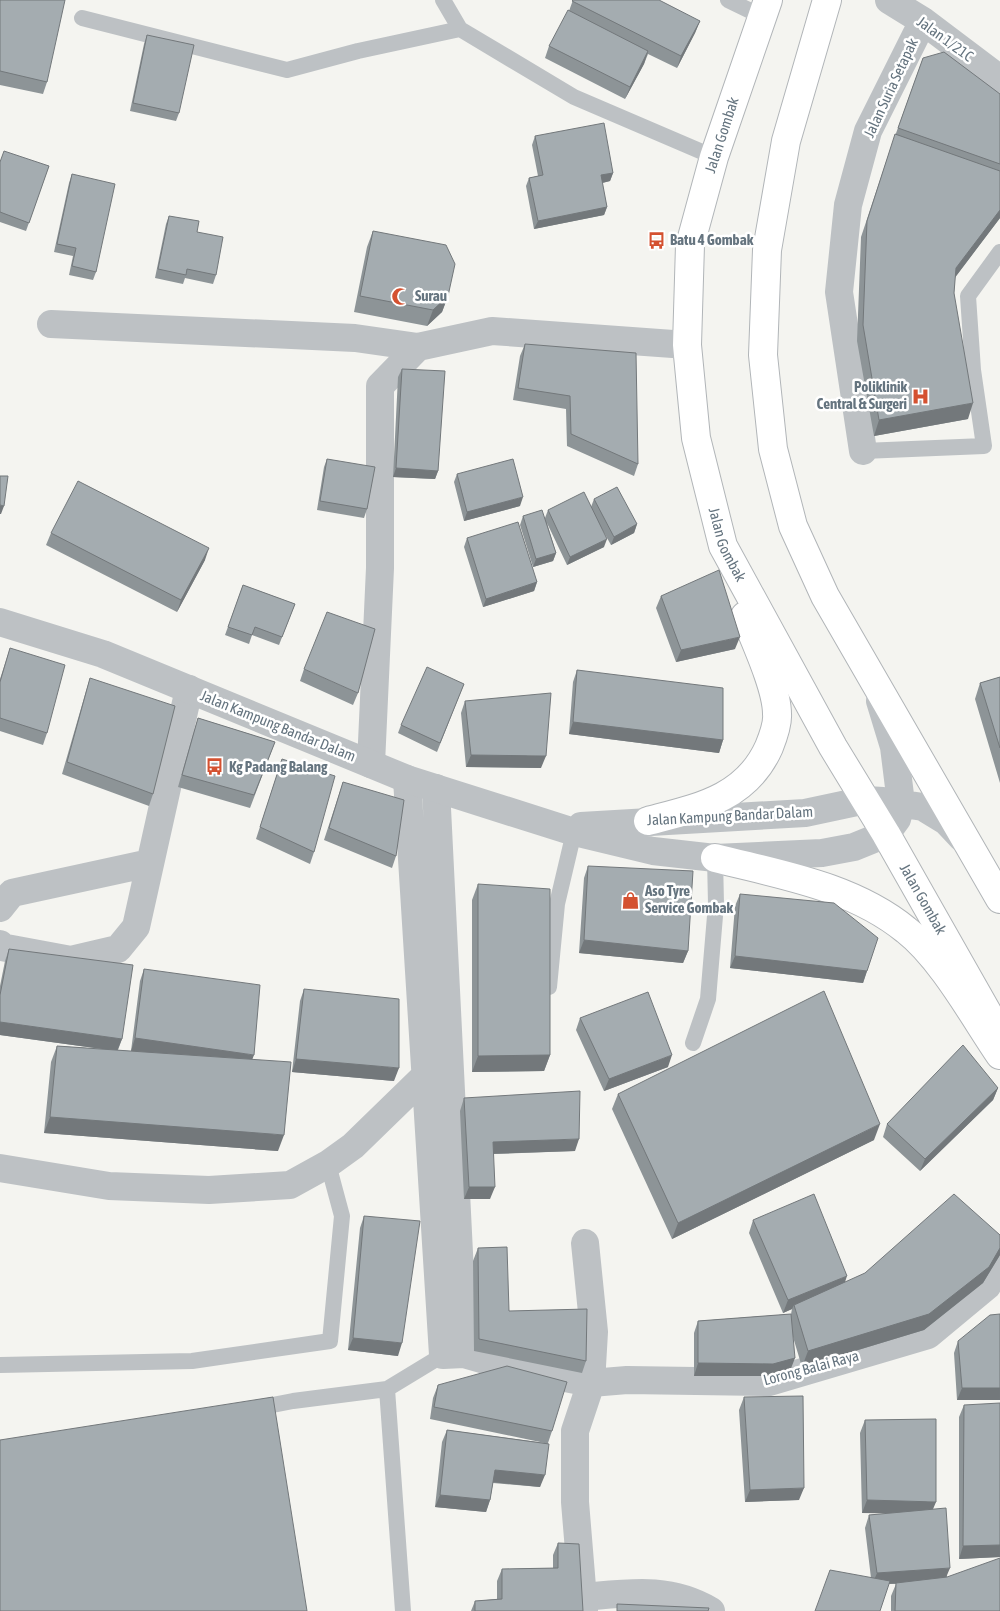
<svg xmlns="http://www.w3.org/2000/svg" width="1000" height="1611" viewBox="0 0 1000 1611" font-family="'Asap Condensed',sans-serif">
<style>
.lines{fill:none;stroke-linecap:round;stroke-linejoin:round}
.primary-casing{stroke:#b1b5b8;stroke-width:30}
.service{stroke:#bdc1c4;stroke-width:16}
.minor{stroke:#bdc1c4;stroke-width:28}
.tertiary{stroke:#bdc1c4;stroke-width:28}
.primary{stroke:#fff;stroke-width:28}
.wall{fill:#8d9497}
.shaded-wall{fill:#73787b}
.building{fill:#a4acb0;stroke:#73787b}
.labels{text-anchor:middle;stroke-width:5;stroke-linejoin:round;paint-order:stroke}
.street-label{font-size:15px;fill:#65747f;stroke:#fff}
.poi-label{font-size:15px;font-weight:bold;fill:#65747f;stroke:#fff;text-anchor:start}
</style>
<rect width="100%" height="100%" fill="#f4f4f0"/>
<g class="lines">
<defs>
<g id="primary">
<path id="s1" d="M768,0L714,157L690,245L687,345L696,438L723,546L833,747L886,834L1000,1035"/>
<path d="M827,0L786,141L767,250L763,355L773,449L793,526L825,596L1000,899"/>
<path d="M648,821C697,808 746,799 769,747C773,737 778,724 777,714C777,688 755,641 745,616"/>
<path d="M715,858C781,875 852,886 906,930C942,958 974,1017 1000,1055"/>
</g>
</defs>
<!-- primary casing -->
<use href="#primary" class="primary-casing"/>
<!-- service -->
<path class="service" d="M443,0L460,29L574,97L714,157
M728,0L761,16
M82,18L287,70L358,51L460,29
M863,451L984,446L973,370L968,296L1000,252
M549,987L557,904L574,832
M693,1043L708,999L716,904L715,858
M0,1365L192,1361L330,1341L342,1216L328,1164
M387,1389L403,1611
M252,1409L293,1401L387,1389L443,1355"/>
<!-- minor -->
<path class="minor" d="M889,0L923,21L1000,79
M51,324L355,338L418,347L492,331L687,345
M863,451L839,292L848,205L868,131L923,21
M371,764L380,568V386L418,347
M407,779L443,1355L464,1354L513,1368L591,1383L627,1380L769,1382L928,1335L987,1286L1000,1266
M436,788L464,1354
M0,908L12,893L150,863
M0,944L1,947L71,960L118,949L136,927L189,689
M0,1168L109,1186L209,1190L290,1185L328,1164L353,1146L426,1075L436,1074
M583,1597C629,1593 669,1586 711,1611
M584,1611L575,1502V1431L591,1383L594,1332L585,1243"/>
<!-- tertiary -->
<path class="tertiary" d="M0,622L103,654L407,779L574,832L653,851L715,858L822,853L854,847L886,834L897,819L901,803L894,747L880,701
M581,826L805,813L866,800L883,801L923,807L946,821L962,838"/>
<!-- primary -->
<use href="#primary" class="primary"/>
</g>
<!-- wall -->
<path class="wall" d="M0,0L47,82L43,94L0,85Z
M573,0L700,21L695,33L677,68L648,54L644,64L625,99L545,58L549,46L569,11Z
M147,35L179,113L176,121L130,111L144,44Z
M923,58L1000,94V218L955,277L954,293L968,419L874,436L857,341L861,237L890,150Z
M535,136L613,173L610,181L602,183L607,207L604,215L534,229L526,186L529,178L538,176L532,145Z
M0,161L49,166L26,231L0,222Z
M72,174L96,272L93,280L69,275L73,256L54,252L69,183Z
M169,216L197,232L216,275L213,284L185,278L183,284L155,278L166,224Z
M373,231L448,296L442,312L427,326L354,312L367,247Z
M525,344L638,464L634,476L567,446L566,409L513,400L520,356Z
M402,369L438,471L435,479L393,477L398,377Z
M327,459L367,509L364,518L317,510L324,467Z
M457,474L520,506L464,521L454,482Z
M594,499L637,524L634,533L611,545L602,529L604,547L567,565L547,523L556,553L553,561L533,567L520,525L523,516L545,518L548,510L591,507Z
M51,533L205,560L177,612L46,545Z
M467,538L537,582L534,591L483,607L464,547Z
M243,585L295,604L279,645L252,635L249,644L225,635Z
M661,596L735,649L676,662L656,608Z
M10,648L47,733L43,745L0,731V679Z
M304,669L358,693L353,705L300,681Z
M577,670L723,740L719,753L569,734L573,682Z
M1000,677V783L975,699L980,683Z
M90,678L153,794L149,806L62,774L86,691Z
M464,684L437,752L398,733L401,725Z
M465,701L541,768L466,767L461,713Z
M198,718L275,742L250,808L178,787L194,731Z
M282,759L314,852L310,864L256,839Z
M343,782L396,856L392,868L324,840Z
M588,866L688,951L683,963L579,953L584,878Z
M478,884L550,1055L544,1071L472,1072V900Z
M740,894L867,971L863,983L730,968L735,906Z
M9,949L122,1039L118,1050L139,1052L131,1051L140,981L144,969L252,1060L278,1151L44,1133L51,1062L57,1046L102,1049L0,1035V986L5,961Z
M304,989L394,1081L292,1072L300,1001Z
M580,1018L668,1067L604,1091L576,1030Z
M998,1088L993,1100L920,1171L883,1137L887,1124Z
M618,1094L874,1140L672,1239L612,1109Z
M464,1098L575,1151L493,1154L490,1199H464L460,1111Z
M364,1216L398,1356L348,1350L360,1228Z
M753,1220L845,1282L1000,1235V1255L983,1283L924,1330L802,1367L793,1337L790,1371L768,1376H694V1333L698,1321L791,1314L792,1309L783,1313L749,1233Z
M478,1248L509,1311L586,1361L582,1373L474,1351L473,1261Z
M1000,1314V1400H957L954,1353L958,1341Z
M438,1385L552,1431L548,1443L540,1487L493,1483L490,1500L486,1512L435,1507L442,1442L447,1430L545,1443L430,1419L433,1398Z
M744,1397L799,1500L745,1502L739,1410Z
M964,1405L1000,1557L959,1559V1417Z
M865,1420L933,1510L947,1577L1000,1611H891V1596L896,1584H889L871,1578L865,1528L869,1515L892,1513H862L860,1433Z
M558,1543L583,1611H471L475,1601L497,1599V1581L502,1569L553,1568V1555Z"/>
<!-- shaded-wall -->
<path class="shaded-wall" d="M700,21L695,33L677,68L681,56Z
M648,51L644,64L625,99L630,87Z
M613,173L610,181L598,184L601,175Z
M607,207L604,215L534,229L538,221Z
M1000,210V218L951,283L956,268Z
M448,296L442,312L427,326L433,310Z
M973,403L968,419L874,436L879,420Z
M396,468L438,471L435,479L393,477Z
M523,497L520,506L464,521L467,512Z
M0,505L4,506L1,514H0Z
M637,524L634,533L611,545L614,537Z
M607,539L604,547L567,565L570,557Z
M209,548L205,560L177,612L181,600Z
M556,553L553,561L533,567L536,559Z
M537,582L534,591L483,607L486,599Z
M740,637L735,649L676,662L681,650Z
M573,722L723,740L719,753L569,734Z
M471,755L546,756L541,768L466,767Z
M584,940L688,951L683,963L579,953Z
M735,956L867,971L863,983L730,968Z
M0,1022L122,1039L117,1051L0,1035Z
M135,1038L254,1055L249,1068L131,1051Z
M550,1055L544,1071L472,1072L478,1056Z
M672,1055L668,1067L604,1091L609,1079Z
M296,1059L399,1068L394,1081L292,1072Z
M998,1088L993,1100L920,1171L925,1159Z
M50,1117L284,1135L278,1151L44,1133Z
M880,1124L874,1140L672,1239L678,1223Z
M579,1139L575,1151L488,1154L493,1142Z
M469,1187H495L490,1199H464Z
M1000,1248V1255L983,1283L924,1330L802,1367L808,1351Z
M847,1276L843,1288L794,1305L792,1309L783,1313L788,1300Z
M353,1338L402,1343L398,1356L348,1350Z
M795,1358L790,1371L768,1376H694L698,1363Z
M962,1388H1000V1400H957Z
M495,1470L545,1475L540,1487L491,1482Z
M804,1488L799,1500L745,1502L750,1490Z
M440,1495L490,1500L486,1512L435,1507Z
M867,1500L936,1502L931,1514L862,1513Z
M1000,1545V1557L959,1559L963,1546Z
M950,1568L945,1580L872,1585L877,1573Z"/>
<!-- building -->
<path class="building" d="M0,0H65L47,82L0,71Z
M573,0H659L700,21L681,56L572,1Z
M568,10L648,51L630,87L549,46Z
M147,35L194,45L179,113L133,103Z
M944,52L1000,94V164L898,128L923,58Z
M604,123L613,173L601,175L607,207L538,221L529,178L543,175L535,136Z
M895,134L1000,171V210L956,268L954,293L973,403L879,420L863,325L867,221Z
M4,151L49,166L29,223L0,212V162Z
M72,174L115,184L96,272L72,266L76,248L57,244Z
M169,216L199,221L197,232L223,237L216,275L187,269L186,275L158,269Z
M373,231L446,245L455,264L448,296L433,310L360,296Z
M525,344L636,353L638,464L571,434L570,396L518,388Z
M402,369L445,371L438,471L396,468Z
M327,459L375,467L367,509L320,501Z
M513,459L523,497L467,512L457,474Z
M0,476H8L4,506L0,505Z
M78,481L209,548L181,600L51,533Z
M617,487L637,524L614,537L594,499Z
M584,492L607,539L570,557L548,510Z
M542,510L556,553L536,559L523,516Z
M518,522L537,582L486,599L467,538Z
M719,570L740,637L681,650L661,596Z
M243,585L295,604L282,637L255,627L252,635L228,627Z
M327,612L375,629L358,693L304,669Z
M10,648L65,665L47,733L0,718V682Z
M427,667L464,684L440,743L401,725Z
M577,670L723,688V740L573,722Z
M1000,677V748L980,683Z
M90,678L175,706L153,794L67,762Z
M551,693L546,756L471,755L465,701Z
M198,718L275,742L254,795L182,775Z
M282,759L335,776L314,852L260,827Z
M343,782L404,800L396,856L329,828Z
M588,866L693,871L688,951L584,940Z
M478,884L550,889V1055L478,1056Z
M740,894L834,903L878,938L867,971L735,956Z
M9,949L133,965L122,1039L0,1022V995Z
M144,969L260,985L254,1055L135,1038Z
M304,989L399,999V1068L296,1059Z
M824,991L880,1124L678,1223L618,1094Z
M648,992L672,1055L609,1079L580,1018Z
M963,1045L998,1088L925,1159L887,1124Z
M57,1046L291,1062L284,1135L50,1117Z
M580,1091L579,1139L493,1142L495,1187H469L464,1098Z
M814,1194L847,1276L788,1300L753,1220Z
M954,1194L1000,1235V1248L989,1267L929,1314L808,1351L794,1305L865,1273Z
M364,1216L420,1221L402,1343L353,1338Z
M507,1247L509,1311L587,1309L586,1361L479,1339L478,1248Z
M791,1314L795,1358L773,1364L698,1363V1321Z
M1000,1314V1388H962L958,1341L990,1315Z
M507,1366L567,1382L552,1431L434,1407L438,1385Z
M803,1396L804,1488L750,1490L744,1397Z
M273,1397L307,1611H0V1440Z
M1000,1403V1545L963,1546L964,1405Z
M936,1419V1502L867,1500L865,1420Z
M447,1430L549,1444L545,1475L495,1470L490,1500L440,1495Z
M946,1508L950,1568L877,1573L869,1515Z
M558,1543L579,1544L583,1611H475V1601L502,1599V1569L558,1568Z
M1000,1558V1611H895L896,1583L947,1577Z
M830,1570L890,1581L880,1611H815Z
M617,1604L709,1608L708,1611H617Z"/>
<!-- icons -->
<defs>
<symbol id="bus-bare" viewBox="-9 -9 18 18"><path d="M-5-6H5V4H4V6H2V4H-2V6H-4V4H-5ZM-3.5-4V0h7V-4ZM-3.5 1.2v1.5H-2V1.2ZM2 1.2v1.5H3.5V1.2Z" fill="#d45130" stroke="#fff" stroke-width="2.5" paint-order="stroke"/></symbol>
<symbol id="mosque-bare" viewBox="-9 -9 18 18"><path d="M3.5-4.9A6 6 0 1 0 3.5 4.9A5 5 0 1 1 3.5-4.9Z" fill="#d45130" stroke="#fff" stroke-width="2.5" paint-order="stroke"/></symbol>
<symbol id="hospital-bare" viewBox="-9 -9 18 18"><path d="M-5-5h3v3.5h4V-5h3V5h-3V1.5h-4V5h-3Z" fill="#d45130" stroke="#fff" stroke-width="2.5" paint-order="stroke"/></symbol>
<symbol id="shop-bare" viewBox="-9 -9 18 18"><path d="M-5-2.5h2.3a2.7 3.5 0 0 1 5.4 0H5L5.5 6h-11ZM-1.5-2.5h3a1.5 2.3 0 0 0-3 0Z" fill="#d45130" stroke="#fff" stroke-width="2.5" paint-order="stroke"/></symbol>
</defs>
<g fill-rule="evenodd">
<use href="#bus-bare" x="644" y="228" width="25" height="25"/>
<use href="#mosque-bare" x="388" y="284" width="25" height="25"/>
<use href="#hospital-bare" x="908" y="384" width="25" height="25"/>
<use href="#bus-bare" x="202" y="754" width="25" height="25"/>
<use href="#shop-bare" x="618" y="888" width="25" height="25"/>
</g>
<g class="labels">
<!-- street labels -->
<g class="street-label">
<text transform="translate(945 39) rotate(36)" y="5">Jalan 1/21C</text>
<text transform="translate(891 88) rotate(-65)" y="5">Jalan Suria Setapak</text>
<text transform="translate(722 135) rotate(-72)" y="5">Jalan Gombak</text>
<text dy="5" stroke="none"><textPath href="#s1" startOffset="562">Jalan Gombak</textPath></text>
<text transform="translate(278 726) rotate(22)" y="5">Jalan Kampung Bandar Dalam</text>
<text transform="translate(730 816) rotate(-3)" y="5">Jalan Kampung Bandar Dalam</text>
<text dy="5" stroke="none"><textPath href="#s1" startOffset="968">Jalan Gombak</textPath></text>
<text transform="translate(811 1368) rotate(-15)" y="5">Lorong Balai Raya</text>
</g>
<!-- poi labels -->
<g class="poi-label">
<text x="670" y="245">Batu 4 Gombak</text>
<text x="415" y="301">Surau</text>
<text x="907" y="392" text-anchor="end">Poliklinik<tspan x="907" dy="17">Central &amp; Surgeri</tspan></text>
<text x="229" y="772">Kg Padang Balang</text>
<text x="645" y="896">Aso Tyre<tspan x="645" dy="17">Service Gombak</tspan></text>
</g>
</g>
</svg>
